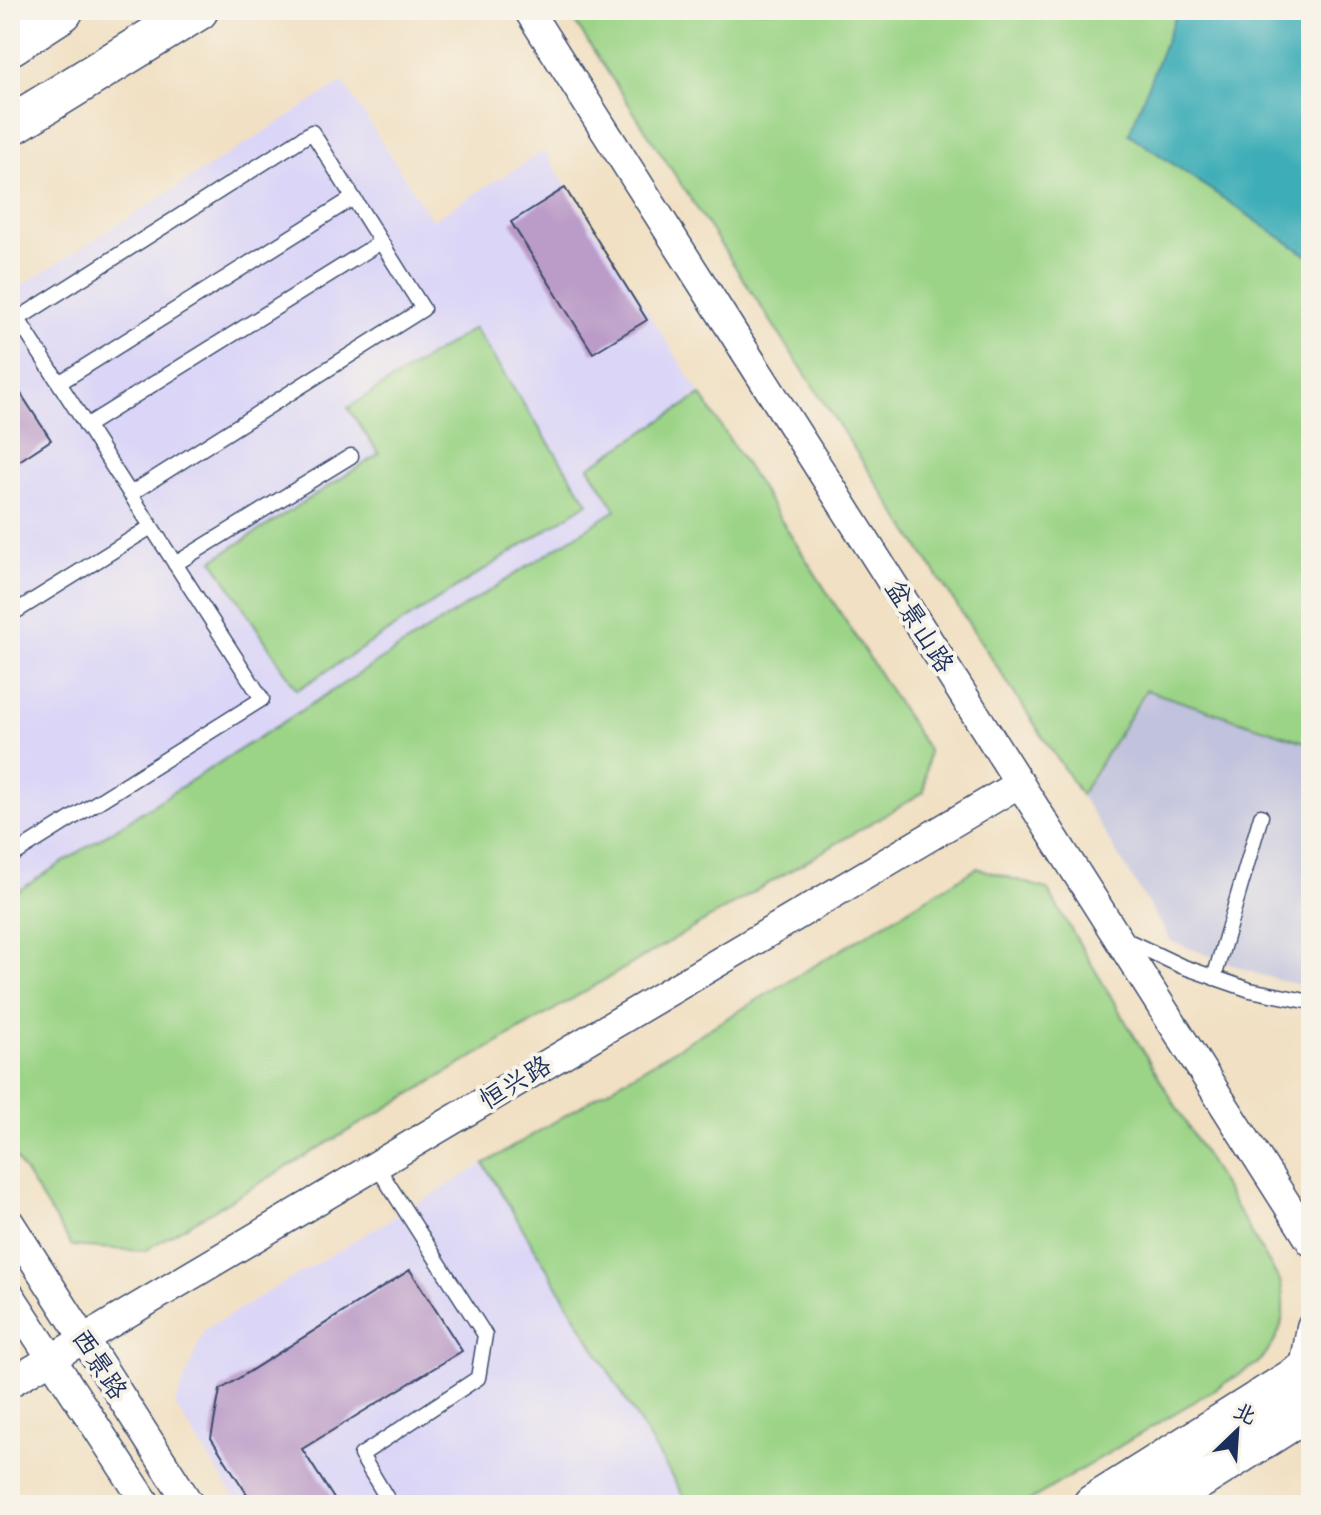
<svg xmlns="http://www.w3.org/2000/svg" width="1321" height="1515" viewBox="0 0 1321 1515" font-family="Sriracha,'LXGW WenKai TC',sans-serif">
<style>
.built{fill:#dbd6f7}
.industrial{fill:#c1c2dd}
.green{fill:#9cd487;stroke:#5c8272;stroke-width:2}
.water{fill:#3cadb7;stroke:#2c6e8a;stroke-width:2}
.building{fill:#bb9bc7}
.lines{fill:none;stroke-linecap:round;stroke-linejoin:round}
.lane-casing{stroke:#3b4a6d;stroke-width:17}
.street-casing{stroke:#3b4a6d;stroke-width:31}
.secondary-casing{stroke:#3b4a6d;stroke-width:43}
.highway-casing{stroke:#3b4a6d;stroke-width:47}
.lane{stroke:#fff;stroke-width:14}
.street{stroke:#fff;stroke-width:28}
.secondary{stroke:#fff;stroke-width:40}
.highway{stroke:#fff;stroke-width:44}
.labels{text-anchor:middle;stroke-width:8;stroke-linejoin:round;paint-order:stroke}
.street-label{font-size:26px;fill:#1b2f5e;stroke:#f7f3e8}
</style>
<rect width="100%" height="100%" fill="#f7f3e8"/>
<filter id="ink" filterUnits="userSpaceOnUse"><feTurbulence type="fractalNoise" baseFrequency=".0125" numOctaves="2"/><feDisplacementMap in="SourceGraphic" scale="16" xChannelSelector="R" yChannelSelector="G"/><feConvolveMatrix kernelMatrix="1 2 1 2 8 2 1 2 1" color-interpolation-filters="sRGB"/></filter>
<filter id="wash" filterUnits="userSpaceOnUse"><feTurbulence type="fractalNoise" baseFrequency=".006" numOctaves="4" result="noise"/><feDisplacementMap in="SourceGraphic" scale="32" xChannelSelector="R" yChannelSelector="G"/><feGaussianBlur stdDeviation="1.8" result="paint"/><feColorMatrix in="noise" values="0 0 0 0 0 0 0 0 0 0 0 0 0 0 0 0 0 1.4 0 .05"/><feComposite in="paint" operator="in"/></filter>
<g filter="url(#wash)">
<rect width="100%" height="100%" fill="#f1e0c3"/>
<!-- built -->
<path class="built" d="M343,82L432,220L544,151L701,395L589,466L617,510L10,896V293Z
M484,1164L689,1505H239L175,1405L204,1330Z"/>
<!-- industrial -->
<path class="industrial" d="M1146,690L1311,744V988L1257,974L1171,941L1081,795Z"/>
<!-- green -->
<path class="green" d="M567,10H1178L1129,134L1311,258V744L1146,690L1081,795Z
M474,328L588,503L297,690L213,560L379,454L348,408Z
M701,395L928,750L924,792L144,1251L72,1246L10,1149V896L616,510L589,467Z
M977,868L1047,889L1281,1283C1287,1318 1282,1337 1258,1363L1022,1505H689L484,1164Z"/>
<!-- water -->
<path class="water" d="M1178,10H1311V258L1129,134Z"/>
<g id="blocks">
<!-- building -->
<path class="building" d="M565,188L647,320L593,353L511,222Z
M10,377L51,440L10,467Z
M410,1270L462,1351L302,1449L338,1505H254L211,1438L220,1390Z"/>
</g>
</g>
<g filter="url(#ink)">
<use href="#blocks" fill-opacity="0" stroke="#3b4a6d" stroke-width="2"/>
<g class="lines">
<defs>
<path id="lane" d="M10,324L312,132L423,309L130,494
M59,383L353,198
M86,426L381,242
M175,564L351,456
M10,615L151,527
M10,857L262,699L18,319
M1124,939L1181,966L1250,990L1311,1002
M1214,978L1261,816
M376,1165L485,1335L478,1378L361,1455L391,1505"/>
<path id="street" d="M528,10L1311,1242
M10,1223L190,1505
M10,1295L147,1505
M1303,1374L1311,1327
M10,1383L1020,783"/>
<path id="secondary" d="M10,126L198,10
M1093,1505L1311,1368
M1158,1505L1311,1408"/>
<path id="highway" d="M10,43L61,10"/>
</defs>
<!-- lane casing -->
<use href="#lane" class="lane-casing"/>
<!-- street casing -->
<use href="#street" class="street-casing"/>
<!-- secondary casing -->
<use href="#secondary" class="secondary-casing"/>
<!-- highway casing -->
<use href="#highway" class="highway-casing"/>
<!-- lane -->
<use href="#lane" class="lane"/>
<!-- street -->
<use href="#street" class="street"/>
<!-- secondary -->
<use href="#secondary" class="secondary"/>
<!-- highway -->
<use href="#highway" class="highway"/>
</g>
</g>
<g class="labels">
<!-- street labels -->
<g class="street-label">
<text transform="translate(920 626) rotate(58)" y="9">盆景山路</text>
<text transform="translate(515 1082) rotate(-31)" y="9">恒兴路</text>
<text transform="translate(100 1364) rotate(57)" y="9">西景路</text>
</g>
</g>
<!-- margin -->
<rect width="1321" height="1515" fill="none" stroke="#f7f3e8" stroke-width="40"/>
<!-- north arrow -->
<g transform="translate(1237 1431) rotate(25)" stroke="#f7f3e8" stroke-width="6" paint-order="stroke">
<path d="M0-6L14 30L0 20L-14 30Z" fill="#1b2f5e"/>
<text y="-12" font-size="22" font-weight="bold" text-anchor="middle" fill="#1b2f5e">北</text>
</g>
</svg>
